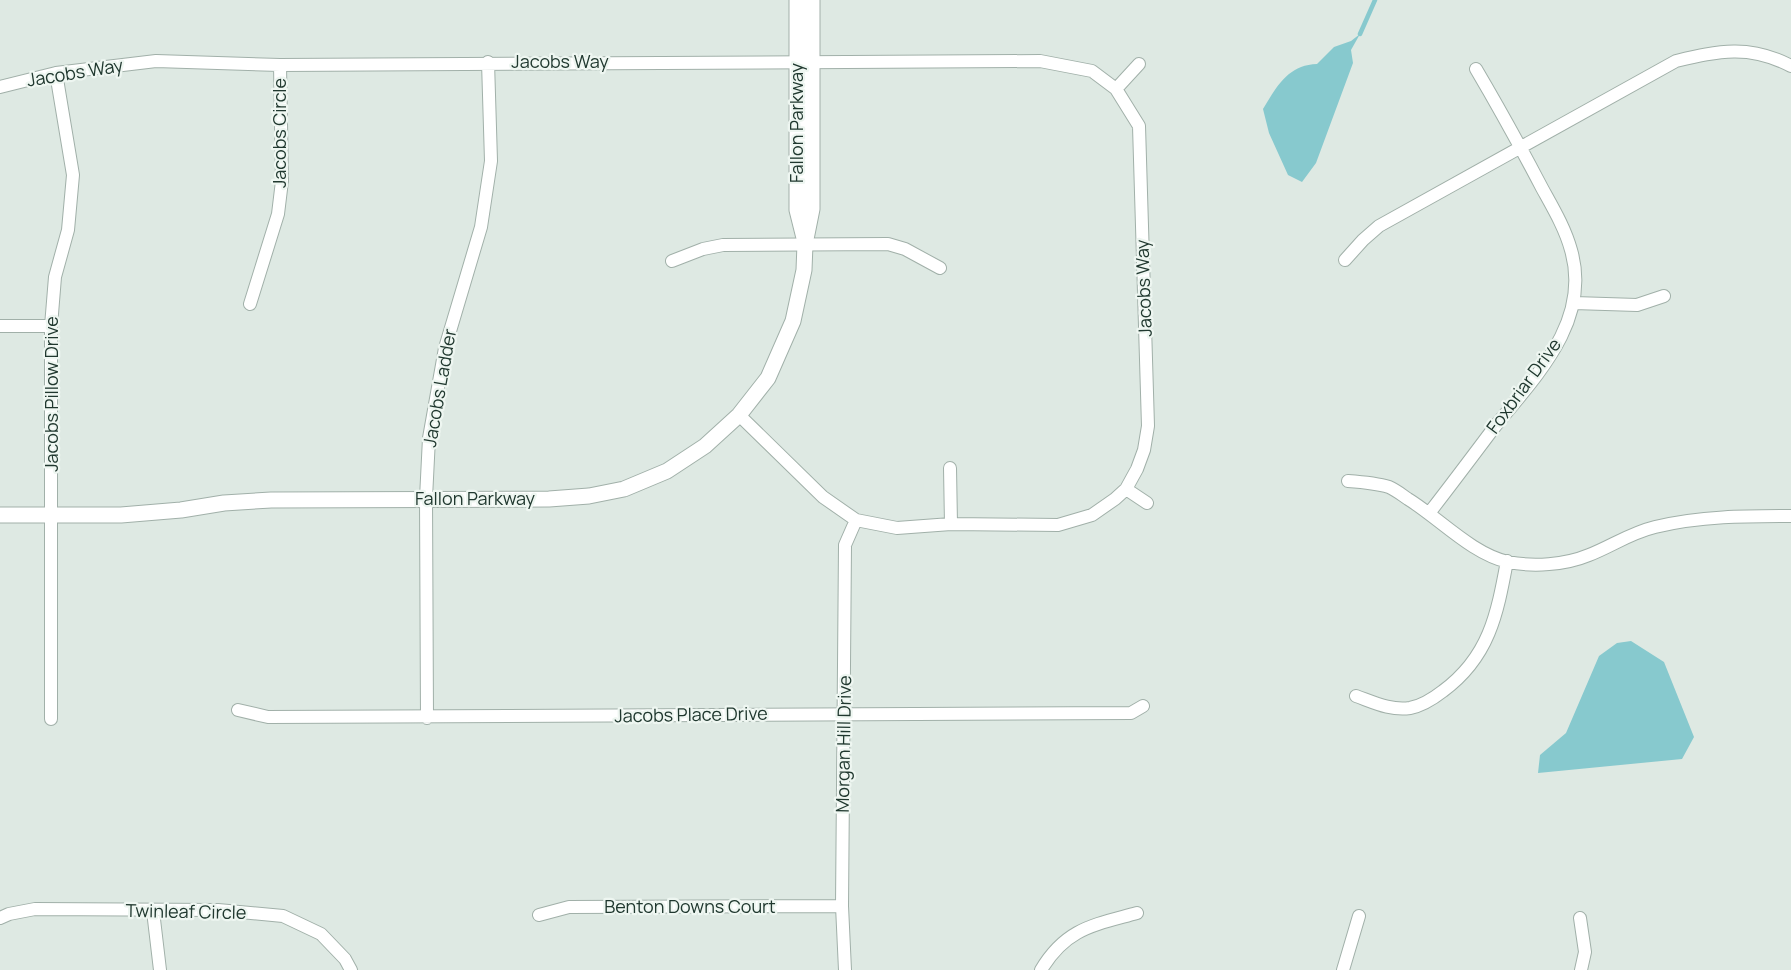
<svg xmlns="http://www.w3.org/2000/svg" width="1791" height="970" viewBox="0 0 1791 970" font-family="Manrope,sans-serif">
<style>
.water{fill:#87c9ce}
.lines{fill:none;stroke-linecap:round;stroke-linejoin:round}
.stream{stroke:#87c9ce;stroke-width:4.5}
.minor-casing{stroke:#a1b0a9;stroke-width:14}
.tertiary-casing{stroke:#a1b0a9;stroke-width:17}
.minor{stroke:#fff;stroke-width:12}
.tertiary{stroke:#fff;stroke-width:15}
.labels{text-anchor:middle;stroke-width:4.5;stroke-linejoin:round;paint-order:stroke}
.street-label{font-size:18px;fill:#20382f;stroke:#eef6f1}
</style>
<rect width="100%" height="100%" fill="#dee9e3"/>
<!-- water -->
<path class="water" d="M1360,34L1351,50L1353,63L1316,163L1302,182L1288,175L1269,133L1263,109C1277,86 1288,65 1317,64L1334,47L1351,41Z
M1631,641L1664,662L1694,737L1682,759L1538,773L1540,755L1566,733L1599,656L1617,643Z"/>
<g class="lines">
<!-- stream -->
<path class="stream" d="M1360,34L1375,0"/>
<defs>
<path id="minor" d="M0,87L56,73L156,61L280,65L1040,61L1092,71L1116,89L1139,126L1148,426L1144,450L1137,469L1126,489L1115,499L1092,515L1058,525L951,524L897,528L856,520L823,497L739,415
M1116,89L1139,64
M1345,260L1363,240L1379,226L1676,61C1719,51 1749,44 1791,66
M672,261L703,249L723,245L888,244L905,249L940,268
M1574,303L1637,305L1664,296
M250,304L278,214L282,181L280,65
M0,326H51
M950,468L951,524
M1348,481C1362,482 1376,483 1389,487C1396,490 1402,495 1408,499C1439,518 1472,554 1508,562C1533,567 1565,565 1589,555C1612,546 1630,533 1655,527C1700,516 1746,516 1791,516
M1126,489L1147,503
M1430,512C1451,485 1472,457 1493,429C1534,378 1592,322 1571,250C1565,228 1553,208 1542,188C1521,148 1499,108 1476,69
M1356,696C1373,702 1391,711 1410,708C1421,706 1434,698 1443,691C1489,657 1497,615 1507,561
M238,710L268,717L1131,713L1143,706
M427,718L426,498L429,438L445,348L481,227L491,161L488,62
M51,719V326L55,277L68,230L73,175L56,73
M153,911L160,970
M539,915L569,907L842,906
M0,918L9,914L35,909L218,910L283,916L321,934L345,959L351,970
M1580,918L1585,952L1581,970
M845,970L842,906L845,545L856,520
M1041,970C1066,928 1094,925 1137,913
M1343,970L1359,916"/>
<path id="tertiary" d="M797,0V210L804,238
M0,515H121L181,510L224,503L271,500L549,499L589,496L624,489L667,471L705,446L739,415L768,378L793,321L804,270L805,244L812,209V0"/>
</defs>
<!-- minor casing -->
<use href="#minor" class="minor-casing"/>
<!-- tertiary casing -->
<use href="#tertiary" class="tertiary-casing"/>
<!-- minor -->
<use href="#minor" class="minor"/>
<!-- tertiary -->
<use href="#tertiary" class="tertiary"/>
</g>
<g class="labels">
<!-- street labels -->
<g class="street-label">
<text x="560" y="68">Jacobs Way</text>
<text transform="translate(75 73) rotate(-9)" y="6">Jacobs Way</text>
<text transform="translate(797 123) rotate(-90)" y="6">Fallon Parkway</text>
<text transform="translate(280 133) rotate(-90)" y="6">Jacobs Circle</text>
<text transform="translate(1144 288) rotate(-92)" y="6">Jacobs Way</text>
<text transform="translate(1524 386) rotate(-54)" y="6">Foxbriar Drive</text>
<text transform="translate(440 388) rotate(-80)" y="6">Jacobs Ladder</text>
<text transform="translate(52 394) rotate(-90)" y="6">Jacobs Pillow Drive</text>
<text x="475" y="505">Fallon Parkway</text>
<text transform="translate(691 715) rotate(-1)" y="6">Jacobs Place Drive</text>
<text transform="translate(844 744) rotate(-89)" y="6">Morgan Hill Drive</text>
<text x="690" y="913">Benton Downs Court</text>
<text transform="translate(186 912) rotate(1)" y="6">Twinleaf Circle</text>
</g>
</g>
</svg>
